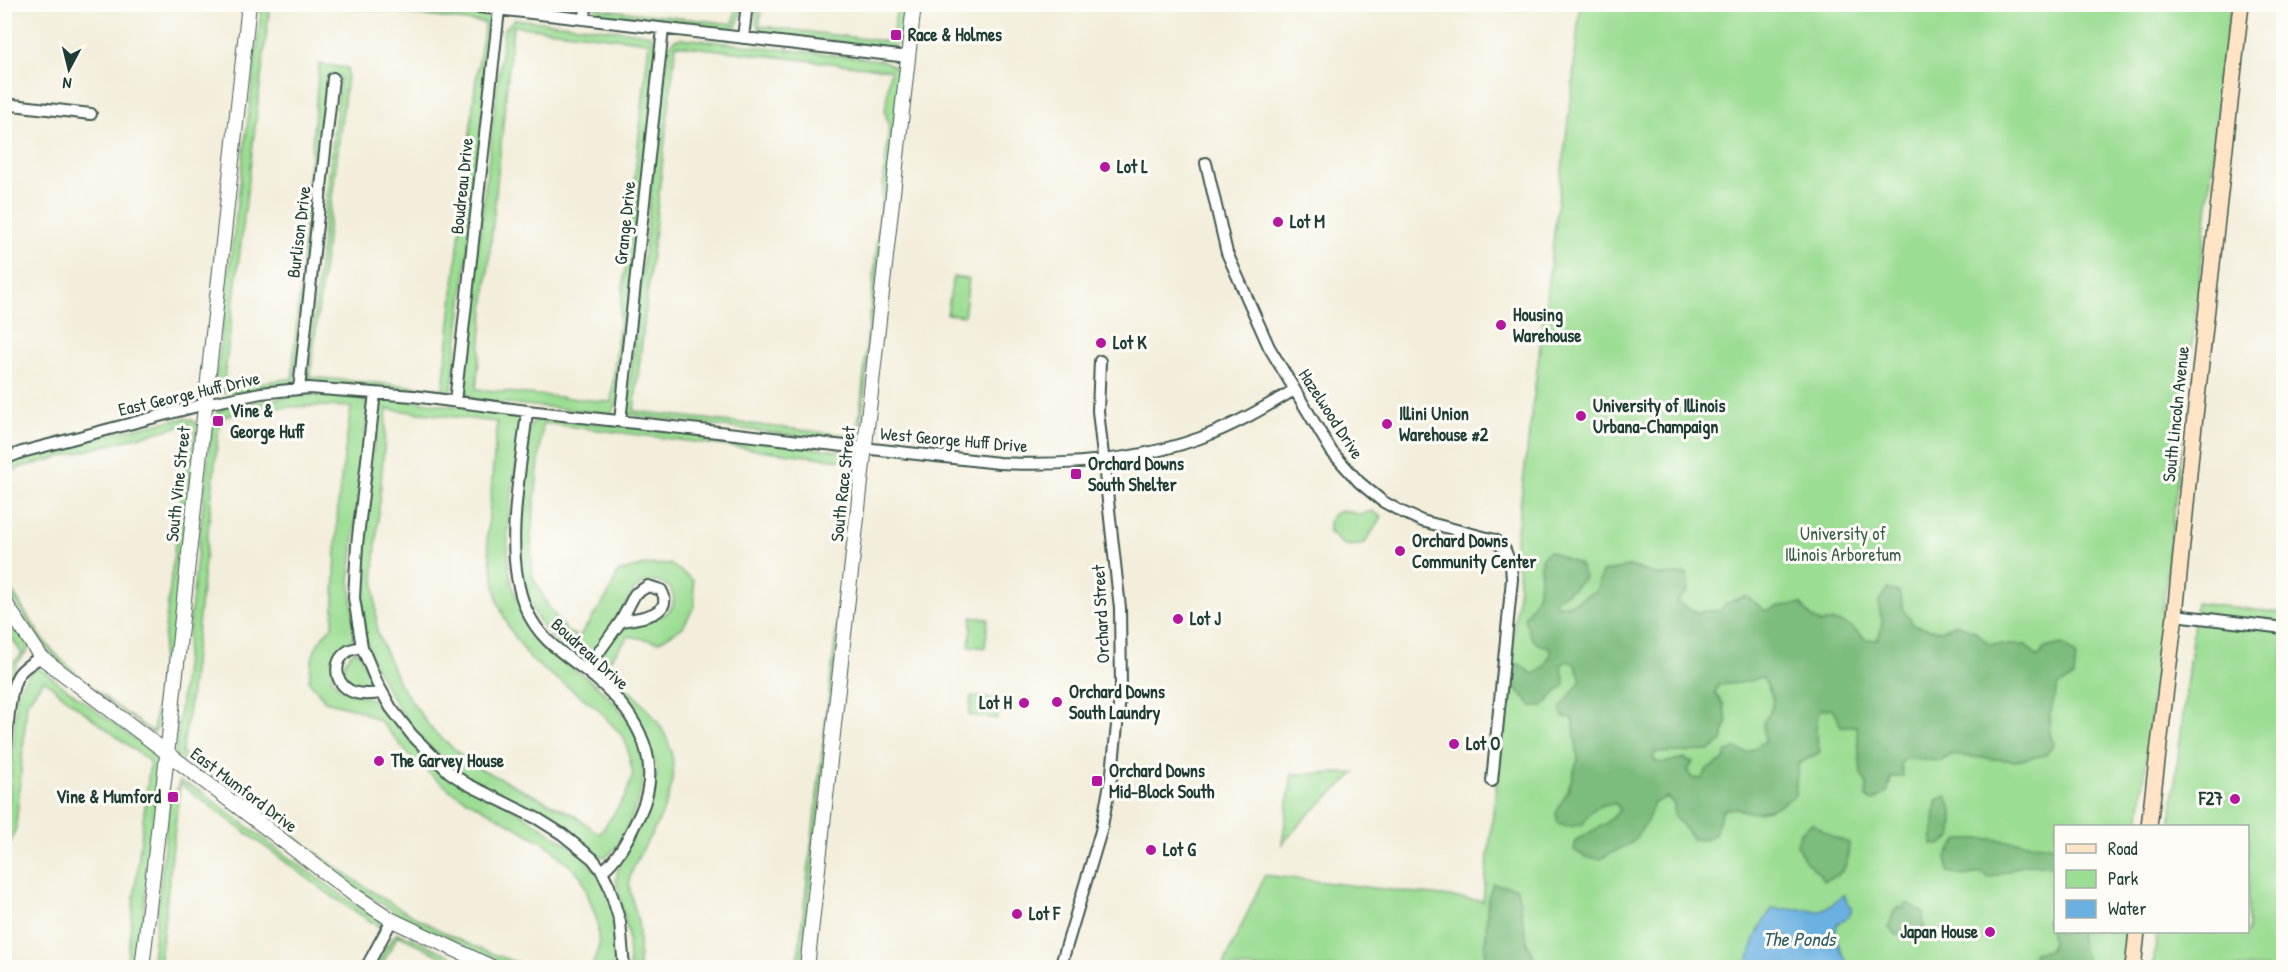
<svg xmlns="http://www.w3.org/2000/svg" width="2288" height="972" viewBox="0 0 2288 972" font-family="'Patrick Hand',sans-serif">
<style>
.green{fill:#9bdd93;stroke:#5d8d64;stroke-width:1.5;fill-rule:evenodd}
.forest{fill:#7cbc7d;stroke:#4e7c58;stroke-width:1.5;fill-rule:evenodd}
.water{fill:#6ab0e1;stroke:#44768a;stroke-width:1.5}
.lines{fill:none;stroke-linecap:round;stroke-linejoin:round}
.minor-casing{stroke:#3f584d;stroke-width:14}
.tertiary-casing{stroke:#3f584d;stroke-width:16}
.secondary-casing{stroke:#3f584d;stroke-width:18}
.minor{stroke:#fff;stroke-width:10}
.tertiary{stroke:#fff;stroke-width:14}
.secondary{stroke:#ffe4c6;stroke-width:15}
.poi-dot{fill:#b5179e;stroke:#fdfcf7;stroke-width:2}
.labels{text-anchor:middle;stroke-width:6;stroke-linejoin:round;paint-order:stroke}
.poi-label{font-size:18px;font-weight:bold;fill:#1f3d34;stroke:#fdfcf7;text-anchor:start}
.street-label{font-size:18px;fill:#1f3d34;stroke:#fdfcf7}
.park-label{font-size:18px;fill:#385d47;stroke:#fdfcf7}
.water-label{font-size:20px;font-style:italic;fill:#366068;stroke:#fdfcf7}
</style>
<rect width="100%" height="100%" fill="#fdfcf7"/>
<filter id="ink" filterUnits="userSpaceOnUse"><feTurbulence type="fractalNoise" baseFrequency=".0167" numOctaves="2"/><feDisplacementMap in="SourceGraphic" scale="12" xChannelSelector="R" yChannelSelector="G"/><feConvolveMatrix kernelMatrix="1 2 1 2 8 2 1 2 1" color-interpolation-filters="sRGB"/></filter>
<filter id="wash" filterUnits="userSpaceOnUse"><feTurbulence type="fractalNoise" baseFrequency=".008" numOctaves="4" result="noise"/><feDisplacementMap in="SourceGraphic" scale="24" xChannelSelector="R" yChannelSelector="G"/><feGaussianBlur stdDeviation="1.35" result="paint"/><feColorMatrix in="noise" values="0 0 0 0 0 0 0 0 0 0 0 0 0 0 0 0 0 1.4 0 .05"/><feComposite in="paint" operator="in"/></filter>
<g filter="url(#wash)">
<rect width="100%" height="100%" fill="#f3eedb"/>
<!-- green -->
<path class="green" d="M262,5H270L223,389L292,378L319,64L348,68L310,377L443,389L475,87L485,23L335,5H389L482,15L491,21L493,27L452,389L445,393L318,384L309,380L307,371L340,77L330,75L295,380C282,388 233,396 220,391L216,378Z
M595,5H601V9L733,24L736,5H743L737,26L723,30L603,15L597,11Z
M756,5H761L760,26L892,42L897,5H909L904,39L894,46L885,47L763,33L756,24Z
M1580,5H2230L2139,826H2056V932H2128L2124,967L1222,968L1265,875L1483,901L1519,585L1518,567L1514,555L1572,89Z
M515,19L625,31L647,34L654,38L657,50L618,401L611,414L477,400C467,397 464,394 462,384L504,29ZM513,26L649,42L611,402L476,389Z
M681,38L872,59L886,62L898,69L900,76L860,434L855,438L841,441L636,416L629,414L627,409L653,171L669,46L674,40ZM676,45L890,70L885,112L889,128L860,412L855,436L634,411Z
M953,277L969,279L964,316L947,314Z
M305,395L357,396C365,398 367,402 368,410L350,575C350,589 358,632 352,641C349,647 340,651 335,657L332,678L339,687L348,692L375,700L383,705L414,744L580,852C599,873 614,897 619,925C622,938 620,954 620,967H592L599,946L597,920L581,876L546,844L451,791L414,761L380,721L356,709L325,701L309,681C311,656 315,642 333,625L338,502L351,407C304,405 268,406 222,417L219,427L190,701L182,753C292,833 398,928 531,967C505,967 482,955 458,944C354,898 266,822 175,754L213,417L225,407L232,405Z
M392,398L506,413C517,415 520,419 522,429C515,481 496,552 518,601C525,614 541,640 551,650C565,664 583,674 598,687C639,721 655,762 634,812C628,827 619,850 605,857L599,856L570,831L494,794L445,761L422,740L404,717L384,684L371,657L364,632L360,593V561L379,402L382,399ZM387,409L497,422L487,539L498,603L509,628L531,660L598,709L625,739L633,774L625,797L600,834L572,814L473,765L432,730L400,685L377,632L374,571Z
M540,417L833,450L850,454L858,459L802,967H797L856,462L543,423L531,536L532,574L546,603L567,632L579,637L608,595L618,572L645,565L670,564L693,580L695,605L683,627L658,642L629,636L603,668C654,711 694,745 661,816C652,837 636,855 630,877C627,890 636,909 638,922C640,937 639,952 639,967H629L628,934L616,880L620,859L647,810L654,791L657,770L639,719L624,697L601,680L594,669C596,657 610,640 619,631C632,619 683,623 672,592C670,586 664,583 657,582C631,578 626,608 615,624C606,636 596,648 587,660L582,662C496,611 520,518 528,435L532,423Z
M184,418L192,420L197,424L165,721L156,731L152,733L67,671C42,646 24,616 5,587L4,578C18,600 31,624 47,644C72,674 120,710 153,732L189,424L22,467L5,474V464L122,431Z
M1343,510L1361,515L1372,511L1382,517L1364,544C1347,548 1342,546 1332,534L1329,533V522L1332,515Z
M2196,603L2283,613V967L2153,968L2157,932H2248V826H2170Z
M5,610L25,641L28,650L17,663L10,684L5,728V670L22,654L5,627Z
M972,617L988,619L985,648L969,646Z
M356,651L361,654L372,683L371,687L366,690C359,688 349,687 345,680C339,670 346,655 356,651Z
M39,668L145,747L155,757L159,765L138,967H126L150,762L72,703L44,680L27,702L16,828L8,849L5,851V814L9,799L17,693C23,682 27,673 39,668Z
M971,696L1000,700L997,719L969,715Z
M1355,773L1309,814L1282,844L1292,774Z
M179,781L199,790L289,858L380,922L383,927L362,967H358L363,963L381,928L333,897L180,784L159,967L151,968L169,804C172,795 178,791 179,781Z
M397,933L412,938L475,967H462L398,935L381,967H375L390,941Z"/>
<!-- forest -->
<path class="forest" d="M1549,551L1580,565L1585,577L1574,588L1555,600L1557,606L1571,604L1596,591L1602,572L1630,566L1656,575L1687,574L1689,589L1676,602L1697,612L1721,610L1727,603L1746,596L1766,611L1779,606L1801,604L1812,618L1821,623C1843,618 1850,626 1866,639L1877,640L1883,625L1878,603L1887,589L1899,592L1904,611L1914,625L1940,631L1956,624L1975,631L1989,644L2026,645L2038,657L2045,648L2062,644L2076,655L2074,677L2058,686C2052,705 2044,726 2054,744L2046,755L2015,761L1951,755L1941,761L1905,759L1901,763L1903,776L1891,778L1887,793L1873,801L1866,798L1867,784L1861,774L1857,726H1841L1832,708L1820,710C1814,725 1816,737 1820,752L1798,764L1795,795C1782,805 1767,814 1750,812C1737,811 1736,805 1722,811L1715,834L1705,840L1693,839L1674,816V804L1667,797L1654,803L1647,821L1633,842L1600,859L1585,857L1574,850L1576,840L1605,824L1620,810L1616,804C1598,803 1592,809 1583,824L1569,827L1558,823L1556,813L1568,790L1578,759L1573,718L1563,717L1560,709L1581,680L1575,664L1567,661L1561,665L1565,684L1543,706H1532L1513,685L1512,666L1519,664L1533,674L1544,668L1551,652L1548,646C1530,646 1530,633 1524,618C1540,596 1541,585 1541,558ZM1762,677C1774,696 1778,704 1763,723L1765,741L1747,753L1735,749L1727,752L1723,761L1707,769L1702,779L1692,778L1687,771L1693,762L1684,758L1663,763L1655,761L1653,758L1655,753L1709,751L1722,741L1727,722L1723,703L1715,694L1718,685L1747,682Z
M1946,796L1953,811L1952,837L1940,845L1932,844L1936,800Z
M1812,823L1833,837L1849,843C1847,866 1847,874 1823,881L1819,873L1805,861L1797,845L1800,833Z
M1959,839H1992L2052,846L2055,848V866L2026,864L1990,878L1982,873L1962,876L1948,872L1946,856Z
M1493,884L1517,888L1528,946L1540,967H1484L1488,898Z
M1906,904L1912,905L1923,913L1924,930L1915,938L1909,936V928L1905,927L1903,934L1896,935L1889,928L1893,913L1898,907L1904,908Z
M2055,913L2056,932H2079L2088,967H2009L2032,958L2034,953L2050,950L2053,941L2046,921L2051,915Z"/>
<!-- water -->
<path class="water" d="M1844,895L1848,904L1852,906C1851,917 1846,918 1837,924C1833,941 1843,953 1850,967H1747C1752,944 1758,928 1772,909H1804L1817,912L1831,905Z"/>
</g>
<g filter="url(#ink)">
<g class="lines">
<defs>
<path id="minor" d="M454,4L908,57
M585,19L586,4
M743,38L747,4
M4,104L91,114
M1206,163L1227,253L1269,347L1332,452L1359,482L1382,501L1400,511L1422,521L1495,540L1505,550L1511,565L1512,579L1492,781
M299,389L333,78
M375,393L357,545L354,598L362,647L377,683L391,708L412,735L449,772L467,784L538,819L562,834L593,859L602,871L609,886L620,922L624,968
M455,402L499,10
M527,411C521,471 502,553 526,609C540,640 560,651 585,670C631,705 667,756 640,814C631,832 619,859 602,871
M620,421L663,29
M4,459L22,452L205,404L261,393L308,388L413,396L527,411L999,463C1065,466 1137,461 1200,438C1233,426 1264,408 1294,390
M648,586L661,590C676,615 636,619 621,621L635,594Z
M2175,615L2284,628
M362,647C358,648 352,649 348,651C333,661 334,681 349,690C358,696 372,694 381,693
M586,670L621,621
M4,772C7,750 7,690 19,674C24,667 33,662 41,657
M366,968L392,920
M1060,968L1101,831L1112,773L1121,687L1120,608L1098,411L1100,361"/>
<path id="tertiary" d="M4,601L41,657L357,897L392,920L494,968
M142,968L167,755L249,4
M807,968L914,4"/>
<path id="secondary" d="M2149,826L2175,615L2192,443L2241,4
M2133,968L2137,932"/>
</defs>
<!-- minor casing -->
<use href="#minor" class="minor-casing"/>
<!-- tertiary casing -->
<use href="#tertiary" class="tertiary-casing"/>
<!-- secondary casing -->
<use href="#secondary" class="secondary-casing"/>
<!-- minor -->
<use href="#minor" class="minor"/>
<!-- tertiary -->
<use href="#tertiary" class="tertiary"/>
<!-- secondary -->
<use href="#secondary" class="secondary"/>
</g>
</g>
<!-- markers -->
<g class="poi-dot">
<rect x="890" y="29" width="12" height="12" rx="3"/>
<circle cx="1105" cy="167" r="6"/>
<circle cx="1278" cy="222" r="6"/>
<circle cx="1501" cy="325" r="6"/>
<circle cx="1101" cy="343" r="6"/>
<circle cx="1581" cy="416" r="6"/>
<rect x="212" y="415" width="12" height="12" rx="3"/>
<circle cx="1387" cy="424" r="6"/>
<rect x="1070" y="468" width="12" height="12" rx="3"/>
<circle cx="1400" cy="551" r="6"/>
<circle cx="1178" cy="619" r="6"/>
<circle cx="1057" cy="702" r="6"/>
<circle cx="1024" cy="703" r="6"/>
<circle cx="1454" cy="744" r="6"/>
<circle cx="379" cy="761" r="6"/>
<rect x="1091" y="775" width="12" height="12" rx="3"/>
<rect x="167" y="791" width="12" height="12" rx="3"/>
<circle cx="2235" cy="799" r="6"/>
<circle cx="1151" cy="850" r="6"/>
<circle cx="1017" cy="914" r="6"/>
<circle cx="1990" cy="932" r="6"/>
</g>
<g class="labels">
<!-- poi labels -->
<g class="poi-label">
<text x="908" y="41">Race &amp; Holmes</text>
<text x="1117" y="173">Lot L</text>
<text x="1290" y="228">Lot M</text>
<text x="1513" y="321">Housing<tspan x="1513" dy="21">Warehouse</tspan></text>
<text x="1113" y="349">Lot K</text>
<text x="1593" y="412">University of Illinois<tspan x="1593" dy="21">Urbana-Champaign</tspan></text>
<text x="230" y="417">Vine &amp;<tspan x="230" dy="21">George Huff</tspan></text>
<text x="1399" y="420">Illini Union<tspan x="1399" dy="21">Warehouse #2</tspan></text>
<text x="1088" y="470">Orchard Downs<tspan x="1088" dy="21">South Shelter</tspan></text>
<text x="1412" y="547">Orchard Downs<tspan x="1412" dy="21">Community Center</tspan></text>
<text x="1190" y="625">Lot J</text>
<text x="1069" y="698">Orchard Downs<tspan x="1069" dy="21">South Laundry</tspan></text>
<text x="1012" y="709" text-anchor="end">Lot H</text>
<text x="1466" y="750">Lot O</text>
<text x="391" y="767">The Garvey House</text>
<text x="1109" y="777">Orchard Downs<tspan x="1109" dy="21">Mid-Block South</tspan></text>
<text x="161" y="803" text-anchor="end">Vine &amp; Mumford</text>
<text x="2223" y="805" text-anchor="end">F27</text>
<text x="1163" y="856">Lot G</text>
<text x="1029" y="920">Lot F</text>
<text x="1978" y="938" text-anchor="end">Japan House</text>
</g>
<!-- street labels -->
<g class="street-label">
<text transform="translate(462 186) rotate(-84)" y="6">Boudreau Drive</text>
<text transform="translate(625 223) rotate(-84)" y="6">Grange Drive</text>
<text transform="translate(299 232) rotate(-83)" y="6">Burlison Drive</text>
<text transform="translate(189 394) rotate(-13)" y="6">East George Huff Drive</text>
<text transform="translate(1331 414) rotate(57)" y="6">Hazelwood Drive</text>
<text transform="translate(2176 414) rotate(-84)" y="6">South Lincoln Avenue</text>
<text transform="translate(954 440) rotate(5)" y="6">West George Huff Drive</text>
<text transform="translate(178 484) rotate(-84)" y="6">South Vine Street</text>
<text transform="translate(843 484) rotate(-84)" y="6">South Race Street</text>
<text transform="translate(1101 614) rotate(-93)" y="6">Orchard Street</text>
<text transform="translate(590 654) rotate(42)" y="6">Boudreau Drive</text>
<text transform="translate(244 790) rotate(37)" y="6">East Mumford Drive</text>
</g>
<!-- park labels -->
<g class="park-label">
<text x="1843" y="540">University of<tspan x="1843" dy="21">Illinois Arboretum</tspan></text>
</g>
<!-- water labels -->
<g class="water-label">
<text x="1799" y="946">The Ponds</text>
</g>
</g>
<!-- margin -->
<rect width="2288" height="972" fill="none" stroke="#fdfcf7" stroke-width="24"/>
<!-- legend -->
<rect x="2054" y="825" width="195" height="108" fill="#fdfcf7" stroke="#a4b0a9" stroke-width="1.5"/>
<rect x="2066" y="844" width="30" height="9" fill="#ffe4c6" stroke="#a4b0a9" stroke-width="1.5"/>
<text x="2108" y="855" font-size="18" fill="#1f3d34">Road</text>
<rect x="2066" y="870" width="30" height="18" fill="#9bdd93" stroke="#a4b0a9" stroke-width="1.5"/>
<text x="2108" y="885" font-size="18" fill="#1f3d34">Park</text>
<rect x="2066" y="900" width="30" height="18" fill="#6ab0e1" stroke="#a4b0a9" stroke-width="1.5"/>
<text x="2108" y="915" font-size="18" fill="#1f3d34">Water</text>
<!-- north arrow -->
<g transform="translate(69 69) rotate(187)" stroke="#fdfcf7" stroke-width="4.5" paint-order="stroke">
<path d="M0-4.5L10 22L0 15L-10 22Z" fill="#1f3d34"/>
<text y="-9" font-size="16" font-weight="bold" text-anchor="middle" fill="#1f3d34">N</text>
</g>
</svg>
